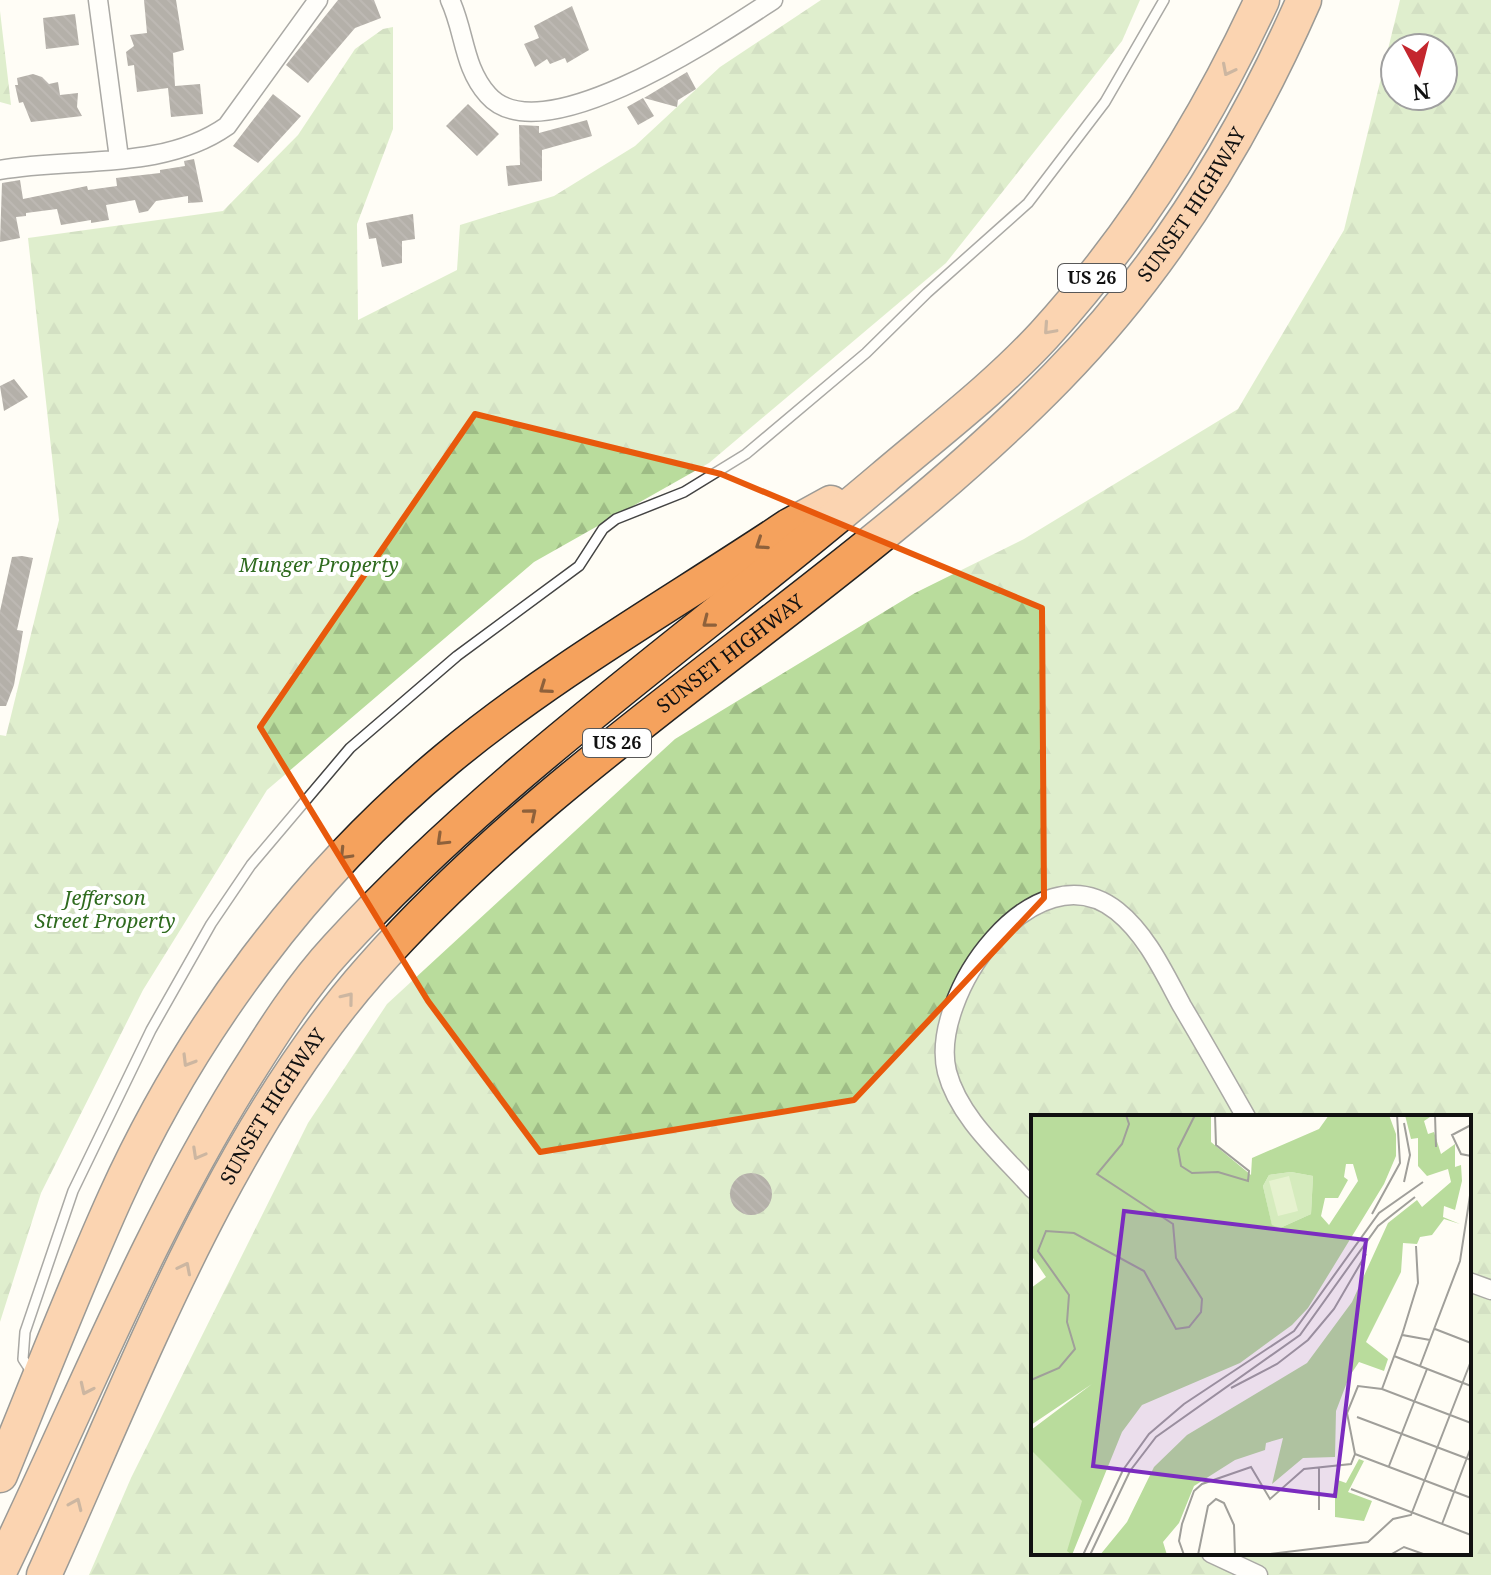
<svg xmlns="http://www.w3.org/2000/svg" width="1491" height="1575" viewBox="0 0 1491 1575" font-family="'Noto Serif',serif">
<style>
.forest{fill:url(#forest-firs);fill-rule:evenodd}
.building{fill:url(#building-back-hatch)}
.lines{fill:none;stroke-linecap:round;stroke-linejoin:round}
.service-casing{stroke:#444;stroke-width:12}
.minor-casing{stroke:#444;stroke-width:21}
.motorway-casing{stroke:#222;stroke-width:37}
.service{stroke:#fff;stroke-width:9}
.minor{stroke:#fff;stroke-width:18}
.motorway{stroke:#f5a25d;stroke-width:34}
.oneway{stroke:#8e613b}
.marked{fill:none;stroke:#e8590c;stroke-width:6;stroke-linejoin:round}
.labels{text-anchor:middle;stroke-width:8;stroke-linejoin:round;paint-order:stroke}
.shield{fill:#fff;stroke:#585858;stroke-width:2}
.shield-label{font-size:18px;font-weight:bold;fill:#111}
.street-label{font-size:20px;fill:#111;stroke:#fff}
.park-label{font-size:20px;font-style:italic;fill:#2f6b1f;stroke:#fff}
.inset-road{fill:none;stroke:#a09f9a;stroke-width:2}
.view{fill:#7b2cbf;fill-opacity:0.15;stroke:#7b2cbf;stroke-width:4}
.inset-edge{fill:none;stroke:#111;stroke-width:4}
</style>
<defs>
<pattern id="forest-firs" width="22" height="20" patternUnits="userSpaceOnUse" patternTransform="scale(2)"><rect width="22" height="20" fill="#b9dc9c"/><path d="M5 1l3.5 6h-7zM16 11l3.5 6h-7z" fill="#9ebc85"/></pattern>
<pattern id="building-back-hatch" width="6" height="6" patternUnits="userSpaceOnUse" patternTransform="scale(2)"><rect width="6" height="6" fill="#5a524d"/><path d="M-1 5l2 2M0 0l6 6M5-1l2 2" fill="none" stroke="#6d6662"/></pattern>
</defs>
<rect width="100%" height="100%" fill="#fffdf5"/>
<!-- forest -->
<path class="forest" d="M821,0H1140L1122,41L946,263L709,463L534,562L267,790L143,990L41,1193L0,1322V735L6,736L59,520L28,238L223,211L298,135L355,49L383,29L393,27V129L357,224L358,320L457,270L460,225L554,196L635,146L720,67Z
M1400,0H1491V1575H89L131,1478L308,1123L387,1004L675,739L915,593L1024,539L1238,409L1344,230ZM1395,48H1443V96H1395ZM1033,1117H1469V1553H1033Z
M0,11L11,105L0,102Z"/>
<!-- building -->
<path class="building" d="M144,0H176L184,50L173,53L175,86L200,84L203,114L171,117L168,88L137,92L134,65L128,66L126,52L134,46L130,35L147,33Z
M338,0H374L381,18L355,28L308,83L286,65Z
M572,6L589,50L567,63L565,58L550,64L547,59L535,67L524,44L539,38L534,26Z
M75,14L79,45L46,49L43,18Z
M687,72L696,89L678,100L677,107L644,98Z
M33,74L42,77L49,84L58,82L60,95L78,93L77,107L82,116L31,122L23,102L19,103L15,85H18L17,78Z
M273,94L301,116L258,163L233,146Z
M643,98L654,116L638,125L627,107Z
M468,104L499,134L477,156L446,126Z
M587,120L592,136L542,150V181L508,186L506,166L520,165L519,125L539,126V133Z
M194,159L203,202L188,203V196L156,201L148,211L139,213L135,200L106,205L109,220L91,223V220L61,225L57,209L26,213V216L16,217L20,238L0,242L2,183L20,180L23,199L87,186L88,190L117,186L116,178L160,173V170L185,166L184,161Z
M413,214L415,239L402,241V263L382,267L376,238L369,239L366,223Z
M14,379L28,397L4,411L0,386Z
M22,556L33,558L17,630L23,631L14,685L6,706H0V611L12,557Z
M730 1194a21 21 0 1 1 42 0a21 21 0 1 1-42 0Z"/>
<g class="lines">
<defs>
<path id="service" d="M32,1373L23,1359L25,1332L73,1191L151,1030L211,924L251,865L350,748L457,656L579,566L603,529L616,519L684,492L746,454L866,353L927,293L1028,203L1105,102L1164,0"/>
<path id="minor" d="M98,0L119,158
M450,0C465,32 463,67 488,95C541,156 722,33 773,0
M0,170C74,157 163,171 227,126L318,0
M1033,1189C1003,1155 959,1118 947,1072C928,996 1035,846 1117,911C1147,935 1164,973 1182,1006C1204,1043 1225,1080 1246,1117
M1469,1282L1491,1290
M1211,1553L1258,1575"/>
<g id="motorway">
<path d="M0,1475C38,1382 74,1289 115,1198C191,1030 305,877 447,759C552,672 675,602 789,526L831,503"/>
<path d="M0,1570C79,1407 146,1236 242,1081C271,1035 300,988 337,948C500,770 700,634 883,478C937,432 995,388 1044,335C1135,235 1205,123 1262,0"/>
<path id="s1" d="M44,1575C135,1374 223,1136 371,969C572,742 845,594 1057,377C1164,268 1243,139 1304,0"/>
</g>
</defs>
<!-- service casing -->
<use href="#service" class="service-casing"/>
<!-- minor casing -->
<use href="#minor" class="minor-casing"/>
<!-- motorway casing -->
<use href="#motorway" class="motorway-casing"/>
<!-- service -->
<use href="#service" class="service"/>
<!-- minor -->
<use href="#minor" class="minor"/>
<!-- motorway -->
<use href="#motorway" class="motorway"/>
</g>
<!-- one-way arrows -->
<defs><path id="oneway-chevron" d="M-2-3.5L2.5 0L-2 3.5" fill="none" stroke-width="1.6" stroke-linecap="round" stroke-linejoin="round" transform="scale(2)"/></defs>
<g class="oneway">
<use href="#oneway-chevron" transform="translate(1228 70) rotate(117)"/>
<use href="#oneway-chevron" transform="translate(1049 329) rotate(132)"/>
<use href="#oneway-chevron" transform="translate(761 544) rotate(146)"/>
<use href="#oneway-chevron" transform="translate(708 622) rotate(142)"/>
<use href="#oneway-chevron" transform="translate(545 688) rotate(145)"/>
<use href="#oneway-chevron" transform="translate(531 814) rotate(-40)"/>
<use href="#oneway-chevron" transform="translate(442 840) rotate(136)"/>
<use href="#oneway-chevron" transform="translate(345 854) rotate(134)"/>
<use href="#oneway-chevron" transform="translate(348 998) rotate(-51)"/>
<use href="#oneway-chevron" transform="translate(188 1061) rotate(121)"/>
<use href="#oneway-chevron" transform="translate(198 1154) rotate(119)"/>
<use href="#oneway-chevron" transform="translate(185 1268) rotate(-63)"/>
<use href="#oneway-chevron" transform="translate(86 1389) rotate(115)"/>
<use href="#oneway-chevron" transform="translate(76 1504) rotate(-66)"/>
</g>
<!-- marked area -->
<path d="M0 0H1491V1575H0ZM475,414L721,474L1042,608L1044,898L854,1100L540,1152L428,1001L260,727Z" fill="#fffdf5" fill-opacity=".55" fill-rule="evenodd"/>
<path class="marked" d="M475,414L721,474L1042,608L1044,898L854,1100L540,1152L428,1001L260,727Z"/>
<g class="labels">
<!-- shield labels -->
<g class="shield">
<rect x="1058" y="264" width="68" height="28" rx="6"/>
<rect x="583" y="729" width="68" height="28" rx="6"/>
</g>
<g class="shield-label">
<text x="1092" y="284">US 26</text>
<text x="617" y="749">US 26</text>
</g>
<!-- street labels -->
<g class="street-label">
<text dy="7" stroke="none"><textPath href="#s1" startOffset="1818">SUNSET HIGHWAY</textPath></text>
<text dy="7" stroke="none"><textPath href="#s1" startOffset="1170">SUNSET HIGHWAY</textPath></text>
<text dy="7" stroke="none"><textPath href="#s1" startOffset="522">SUNSET HIGHWAY</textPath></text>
</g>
<!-- park labels -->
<g class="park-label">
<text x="319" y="572">Munger Property</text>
<text x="105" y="905">Jefferson<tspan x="105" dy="23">Street Property</tspan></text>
</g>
</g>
<!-- overview -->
<g transform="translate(1031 1115)">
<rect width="440" height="440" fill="#fffdf5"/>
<path d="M260,57L282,61L280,99L249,113L241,111L232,71L238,60Z" fill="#d5ebbd"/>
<path d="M0,0H180V27L220,60L221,43L288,14L298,0H358L365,19V41L353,69L277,193L261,210L209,248L111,290L91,317L41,440H0V315L61,269L0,310V173L15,162L0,140ZM315,49H322L327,66L298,110L290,101L294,83H307L317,65L313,62ZM260,57L282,61L280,99L249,113L241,110L232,71L238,60ZM374,0H402L393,6L397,19L403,17L410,39L424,29V52L430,50L431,66L424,95L413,91L412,102L429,109L413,104L401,120L389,122L386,129L372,128L370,157L335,227L357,244L353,256L328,247L318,262L305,296L304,342L272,343L241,369L252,323L235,328L234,335L204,345L163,371L148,408L132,427L136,440H69L96,407L123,352L156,320L276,248L321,187L357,108L386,85L391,92L420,67L417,54L396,61L387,51V23L380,24ZM328,344L333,346L317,377L341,386L333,406L304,402V364L315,368Z" fill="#b9dc9c" fill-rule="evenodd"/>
<path d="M0,335L51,386L36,436L41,440H0Z" fill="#d5ebbd"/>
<path d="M258,61L267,96L247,101L238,66Z" fill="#e6f2cf"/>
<path class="inset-road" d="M164,0L147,34L150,51L161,58L187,57L217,66L218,56L185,30L184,0M404,0L405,32M440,10L421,20L430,39L440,41M373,67L379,40L373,8M341,99L369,48L366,0M404,214L440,228M371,220L387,168L385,131M363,241L440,271M389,251L429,146L440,74M0,265L28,253L44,234L36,207L38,180L7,136L15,116L43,118L113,156L145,214L158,212L170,197L171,184L145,143L142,109L66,59L91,29L98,9L95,0M200,273L246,249L277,225L303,194L335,139M351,274L371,220L399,225M326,302L440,345M324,339L440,383M358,351L396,254M288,353V395M320,374L440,420M411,409L440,332M52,440L92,355L118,319L153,289L263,216L348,98L392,67M59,440L99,356L125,322L269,220L347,111L384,82M153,440L148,426L151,409L163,376L171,369L220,352L239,384L273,354L320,349L324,339L316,298L327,271L351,274L440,308M167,440L177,391L185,384L193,388L203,410L204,440M230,440L337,427L362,404L380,400L440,246M359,440L373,432L395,440"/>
<path class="view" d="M93,96L335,125L304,381L62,351Z"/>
<rect width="440" height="440" class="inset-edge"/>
</g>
<!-- north arrow -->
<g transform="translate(1419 72) rotate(173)"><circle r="38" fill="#ffffff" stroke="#a0a0a0" stroke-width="2"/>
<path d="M0-6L14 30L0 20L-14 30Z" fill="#c4262e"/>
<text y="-12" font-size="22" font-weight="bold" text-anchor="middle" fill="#111111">N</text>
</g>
</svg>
